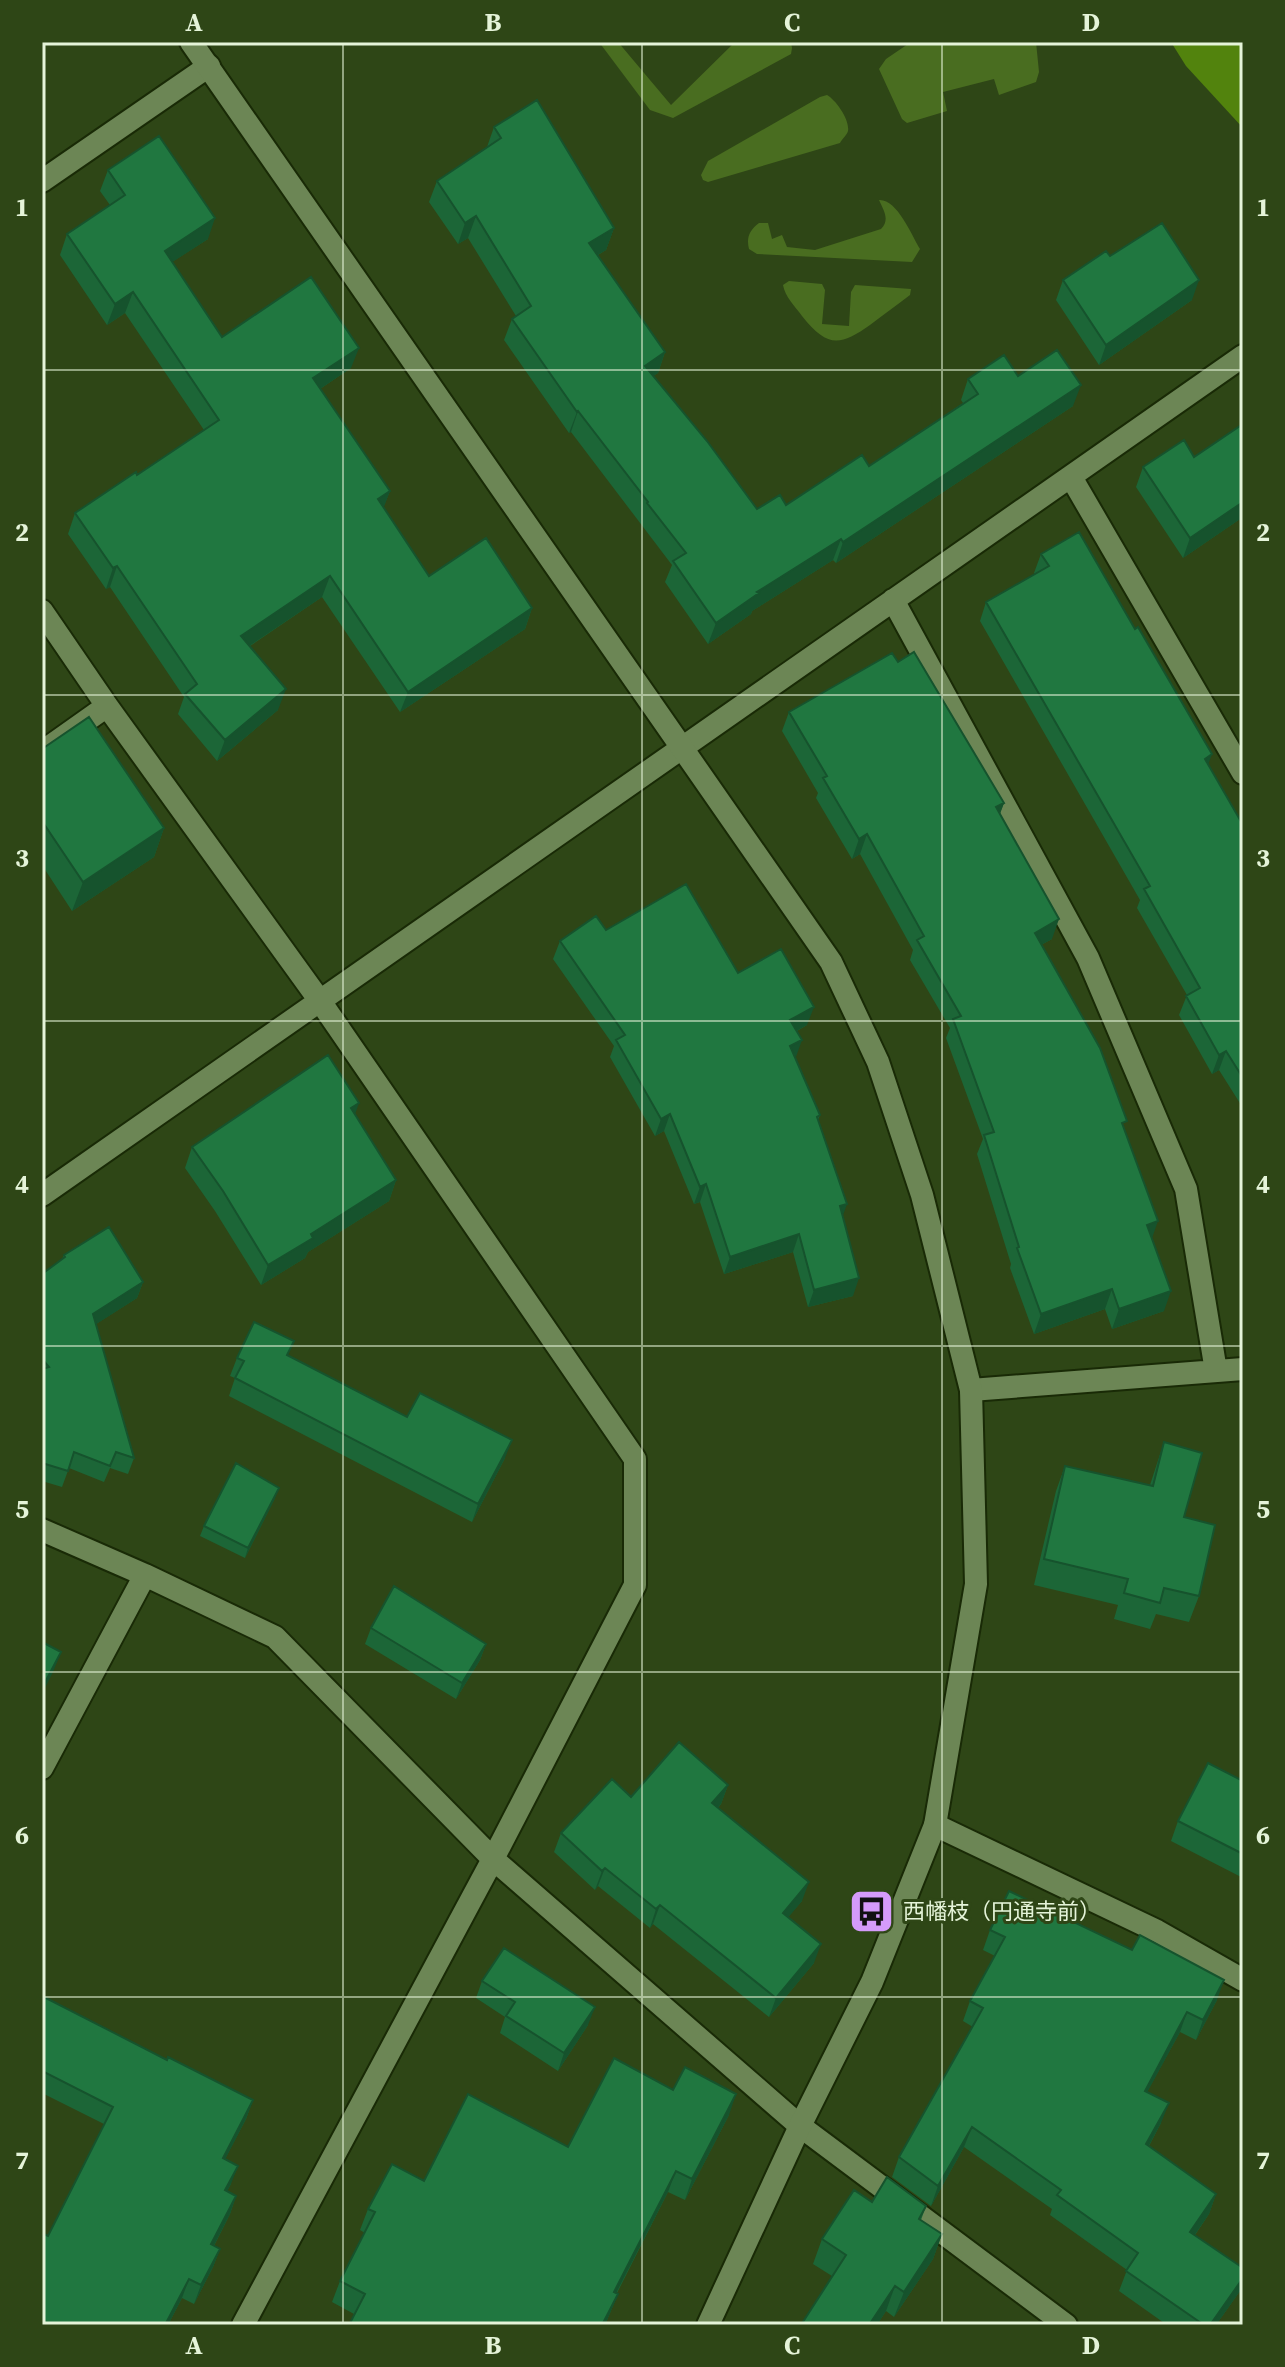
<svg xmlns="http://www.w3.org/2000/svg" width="1285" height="2367" viewBox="0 0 1285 2367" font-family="'Source Serif 4','Noto Sans JP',serif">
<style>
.green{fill:#496d20}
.forest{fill:#52830d}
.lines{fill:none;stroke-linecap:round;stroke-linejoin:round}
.minor-casing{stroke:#192a06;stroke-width:26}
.tertiary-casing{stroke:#192a06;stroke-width:26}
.minor{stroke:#6c8655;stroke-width:22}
.tertiary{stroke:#6c8655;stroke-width:22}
.wall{fill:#1c6637}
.shaded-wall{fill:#16532d}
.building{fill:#207740;stroke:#16532d;stroke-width:2}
.grid{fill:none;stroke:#e5f4d9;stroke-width:2;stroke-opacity:0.55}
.labels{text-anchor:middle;stroke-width:6;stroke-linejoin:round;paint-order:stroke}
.poi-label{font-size:22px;fill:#e5f4d9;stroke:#2e4616;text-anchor:start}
.neatline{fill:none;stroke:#e5f4d9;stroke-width:3}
.grid-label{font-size:26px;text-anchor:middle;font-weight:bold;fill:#e5f4d9}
</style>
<rect width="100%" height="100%" fill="#2e4616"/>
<!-- green -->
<path class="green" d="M599,42H618L671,105L735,42H791L792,48L791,54L673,118L650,110Z
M911,42H1036L1039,72L1036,82L999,95L994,79L943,92L947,111L907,123L902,119L879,69L886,59Z
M827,95C836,100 850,120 848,131C847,135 842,139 840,143L708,182L703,180L701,175L708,161L820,97Z
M879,200C897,199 911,234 920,249L912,262L757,254L749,249C746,237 750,230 759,223H768L772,239L782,235L787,247L815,250L881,229C890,220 884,211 879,200Z
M789,281L822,284L825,290L822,324L849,326L851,292L855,285L911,289L910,295C897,305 883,315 870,325C839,347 827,347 802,316C795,306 785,297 783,285Z"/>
<!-- forest -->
<path class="forest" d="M1171,42H1243V128L1186,66Z"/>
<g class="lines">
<defs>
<path id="minor" d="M42,181L209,66
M1071,477L1243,773
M893,600L1088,958L1186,1189L1216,1371
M42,611L107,706L320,1001L635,1459V1585L493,1859L243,2325
M42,752L107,706
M42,1195L1243,356
M971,1390L1243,1369
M42,1530L145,1575L275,1637L493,1859L800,2126L1066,2325
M42,1768L145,1575
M935,1825L1157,1931L1243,1980"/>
<path id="tertiary" d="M191,42L831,962L878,1062L922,1195L971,1390L976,1584L935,1825L872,1982L800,2126L708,2325"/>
</defs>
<!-- minor casing -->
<use href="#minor" class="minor-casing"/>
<!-- tertiary casing -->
<use href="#tertiary" class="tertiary-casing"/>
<!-- minor -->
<use href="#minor" class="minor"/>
<!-- tertiary -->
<use href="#tertiary" class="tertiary"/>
</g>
<!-- wall -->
<path class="wall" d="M494,127L614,228L606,250L598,255L665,352L658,373L653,376L757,509L786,505L869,466L963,403L961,400L968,379L1018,376L1073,406L836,563L833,560L752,611L751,614L708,644L665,582L672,565L571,432L569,433L504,340L512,319L516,316L468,238L458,244L429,202L437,181L487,147Z
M108,170L208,239L172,262L222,337L351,368L320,389L390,491L383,508L429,576L532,608L525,629L400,712L322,597L250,646L278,710L217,761L178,714L184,697L110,587L106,589L68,534L75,513L137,475L204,430L125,313L107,325L60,255L67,234L110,205L100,191Z
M1110,256L1192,300L1099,365L1056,300L1063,280Z
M1243,424V517L1183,558L1136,487L1143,467L1194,457Z
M1041,554L1208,765L1243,825V1108L1219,1070L1212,1074L1179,1015L1187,995L1137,908L1140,900L980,621L986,602L1035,574L1034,573Z
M898,662L1004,803L1000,813L1052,939L1041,945L1124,1129L1152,1238L1164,1311L1112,1329L1105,1309L1034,1334L1010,1268L1011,1264L977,1154L983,1139L946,1038L950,1028L910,960L913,950L860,854L852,859L816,798L818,793L782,731L789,712Z
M42,749L164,828L154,857L72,911L42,865Z
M606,930L738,973L807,1025L797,1031L795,1057L820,1115L818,1120L843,1216L853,1296L808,1307L793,1252L724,1274L700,1202L694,1204L664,1131L655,1136L610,1057L614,1046L553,959L560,941Z
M355,1115L396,1180L389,1201L308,1252L305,1258L261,1285L215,1211L185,1168L192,1147Z
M64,1255L143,1282L137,1298L96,1324L134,1458L128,1474L110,1468L104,1482L69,1468L62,1487L42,1481V1274L62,1259Z
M288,1356L407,1417L505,1458L472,1522L229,1396L235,1378L230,1376L237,1358Z
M1164,1442L1184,1517L1199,1596L1189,1622L1156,1614L1150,1629L1114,1619L1118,1605L1034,1585L1056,1491L1065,1466L1150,1485Z
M275,1498L245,1558L200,1536L204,1526Z
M371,1628L486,1644L480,1660L456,1699L365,1644Z
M1243,1781V1878L1171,1841L1178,1821Z
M728,1785L721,1804L718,1808L802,1901L788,1917L814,1963L769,2017L653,1924L650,1928L598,1886L595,1890L554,1852L561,1833L631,1797Z
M990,1930L1217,2000L1196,2040L1180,2032L1147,2092L1161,2123L1149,2146L1216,2194L1209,2214L1195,2235L1243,2268V2283L1240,2291L1216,2325H1167L1119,2291L1127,2270L1050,2215L1052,2209L964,2147L931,2206L892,2177L899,2157L973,2027L963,2021L970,2001L995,1956L983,1950Z
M482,1981L588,2025L558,2071L500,2033L505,2017L476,1998Z
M42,1996L167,2060L253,2100L246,2119L225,2159L231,2184L227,2191L236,2196L230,2214L214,2246L220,2249L213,2267L194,2304L182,2298L168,2325H42L48,2236L104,2124L42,2093Z
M673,2090L729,2115L685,2200L668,2192L617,2293L618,2294L605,2325H349L354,2314L332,2302L340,2281L365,2233L360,2230L368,2209L424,2181L568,2147Z
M872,2202L926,2206L921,2220L942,2234L933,2259L894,2317L886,2311L877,2325H801L832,2276L813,2264L822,2239Z"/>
<!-- shaded-wall -->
<path class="shaded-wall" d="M476,216L468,238L458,244L465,223Z
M215,218L208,239L157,272L165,251Z
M614,228L606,250L582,264L589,243Z
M1199,280L1192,300L1099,365L1106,345Z
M133,292L125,313L107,325L115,304Z
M359,348L351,368L305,399L313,378Z
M665,352L658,373L637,387L645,366Z
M1081,385L1073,406L836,563L843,542Z
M578,411L571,432L569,433L577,412Z
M390,491L382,512L378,499Z
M1243,502V517L1183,558L1190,538Z
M841,539L833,560L752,611L751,614L708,644L716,623L757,592Z
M117,566L110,587L106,589L113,568Z
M330,576L322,597L233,657L241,636Z
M532,608L525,629L400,712L408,692Z
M286,689L278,710L217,761L225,740Z
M1212,754L1205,773V759Z
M1004,803L997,822L996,807Z
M164,828L154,857L72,911L83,882Z
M867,834L860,854L852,859L859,839Z
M1059,919L1052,939L1028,952L1035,933Z
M814,1007L807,1025L784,1038L790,1020Z
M802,1040L796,1057L790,1046Z
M1226,1051L1219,1070L1212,1074L1219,1055Z
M359,1103L352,1123L351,1108Z
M670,1114L664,1131L655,1136L661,1119Z
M396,1180L389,1201L308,1252L305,1258L261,1285L268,1265L311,1234Z
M706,1184L700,1202L694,1204L700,1187Z
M847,1204L841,1221L840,1206Z
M1158,1221L1151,1241L1147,1225Z
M799,1234L793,1252L724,1274L730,1257Z
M859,1278L853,1296L808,1307L814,1290Z
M143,1282L137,1298L87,1330L93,1314Z
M1112,1289L1105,1309L1034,1334L1041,1314Z
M1171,1291L1164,1311L1112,1329L1119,1309Z
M512,1440L505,1458L472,1522L478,1504Z
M279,1488L275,1498L245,1558L248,1548Z
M486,1644L480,1660L456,1699L462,1683Z
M61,1652L53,1672L42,1694V1688Z
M728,1785L721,1804L705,1822L712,1803Z
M605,1868L598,1886L595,1890L602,1871Z
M809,1882L802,1901L776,1932L783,1913Z
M660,1905L653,1924L650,1928L656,1909Z
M821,1944L814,1963L769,2017L776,1998Z
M1224,1980L1217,2000L1196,2040L1203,2020Z
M595,2007L588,2025L558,2071L564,2053Z
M1187,2012L1180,2032L1137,2111L1145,2091Z
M736,2094L729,2115L685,2200L692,2179Z
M253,2100L246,2119L216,2177L223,2158Z
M1169,2103L1161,2123L1139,2164L1146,2144Z
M972,2127L964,2147L931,2206L938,2186Z
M238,2166L231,2184L218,2209L225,2190Z
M676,2171L668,2192L606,2313L614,2292Z
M1216,2194L1209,2214L1183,2252L1190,2232Z
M236,2196L230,2214L205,2263L211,2244Z
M942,2234L933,2259L894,2317L904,2292Z
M220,2249L213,2267L194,2304L201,2285Z
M1243,2278V2283L1240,2291L1216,2325H1210Z
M189,2279L182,2298L168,2325H165Z
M895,2286L886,2311L877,2325H869Z
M618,2294L605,2325H602Z"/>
<!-- building -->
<path class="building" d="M537,100L614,228L589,243L665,352L645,366L707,441L757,509L780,495L786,505L862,455L869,466L978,394L968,379L1004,355L1018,376L1057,350L1081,385L843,542L841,539L757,592L759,593L716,623L673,561L686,553L647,503L648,502L578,411L577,412L512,319L531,306L476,216L465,223L437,181L501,138L494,127Z
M159,136L215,218L165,251L222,337L311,277L359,348L313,378L390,491L378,499L429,576L486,538L532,608L408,692L330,576L241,636L286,689L225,740L185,694L197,684L117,566L113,568L75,513L136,472L137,475L219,420L133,292L115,304L67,234L125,195L108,170Z
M1162,223L1199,280L1106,345L1063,280L1106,251L1110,256Z
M1243,424V502L1190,538L1143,467L1184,440L1194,457Z
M1079,532L1135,629L1138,627L1212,754L1205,759L1243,825V1078L1226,1051L1219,1055L1186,996L1200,988L1144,889L1150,886L986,602L1049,566L1041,554Z
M914,652L1004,803L996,807L1059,919L1035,933L1100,1048L1127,1121L1122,1123L1158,1221L1147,1225L1171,1291L1119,1309L1112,1289L1041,1314L1017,1248L1019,1247L984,1135L994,1132L953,1019L961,1016L917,940L924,936L867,834L859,839L823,778L827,776L789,712L892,653L898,662Z
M89,717L164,828L83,882L42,821V749Z
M686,884L738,973L781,949L814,1007L790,1020L802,1040L790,1046L820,1115L817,1117L847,1204L840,1206L859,1278L814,1290L799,1234L730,1257L706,1184L700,1187L670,1114L661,1119L616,1040L625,1035L560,941L596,916L606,930Z
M328,1055L359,1103L351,1108L396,1180L311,1234L313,1238L268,1265L223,1191L192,1147Z
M109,1227L143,1282L93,1314L134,1458L116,1452L110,1466L74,1452L68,1471L42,1463V1369L49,1367L42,1359V1274L65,1257L64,1255Z
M254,1322L294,1341L287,1355L407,1417L420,1393L512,1440L478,1504L235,1378L244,1361L237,1358Z
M1164,1442L1202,1453L1184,1517L1215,1525L1199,1596L1164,1588L1160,1603L1124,1593L1128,1579L1044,1559L1065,1466L1153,1486Z
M236,1463L279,1488L248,1548L204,1526Z
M394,1586L486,1644L462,1683L371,1628Z
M42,1642L61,1652L42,1688Z
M679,1742L728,1785L712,1803L809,1882L783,1913L821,1944L776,1998L660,1905L656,1909L605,1868L602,1871L561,1833L612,1779L631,1797Z
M1208,1763L1243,1781V1854L1178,1821Z
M1009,1891L1132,1950L1140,1935L1224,1980L1203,2020L1187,2012L1145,2091L1169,2103L1146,2144L1216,2194L1190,2232L1243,2268V2278L1210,2325H1204L1126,2271L1138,2253L1057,2195L1061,2190L972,2127L938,2186L899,2157L983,2008L970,2001L1005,1937L990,1930Z
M504,1948L595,2007L564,2053L506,2016L515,2002L482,1981Z
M42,1996L167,2060L168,2057L253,2100L223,2158L238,2166L225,2190L236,2196L211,2244L220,2249L201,2285L189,2279L165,2325H42V2233L48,2236L113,2107L42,2071Z
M614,2058L673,2090L685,2067L736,2094L692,2179L676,2171L614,2292L618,2294L602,2325H349L365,2294L340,2281L375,2212L368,2209L392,2164L424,2181L468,2094L568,2147Z
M887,2177L926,2206L919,2219L942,2234L904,2292L895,2286L869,2325H801L846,2255L822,2239L854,2190L872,2202Z"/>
<!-- grid -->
<path class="grid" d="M343,42V2325M642,42V2325M942,42V2325M42,370H1243M42,695H1243M42,1021H1243M42,1346H1243M42,1672H1243M42,1997H1243"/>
<!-- icons -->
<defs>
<symbol id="bus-square" viewBox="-11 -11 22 22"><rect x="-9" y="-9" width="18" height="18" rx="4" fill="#d59bfa" stroke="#2e4616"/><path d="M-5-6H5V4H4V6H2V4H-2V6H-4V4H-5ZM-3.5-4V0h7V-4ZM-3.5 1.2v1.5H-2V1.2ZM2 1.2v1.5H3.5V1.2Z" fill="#111"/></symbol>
</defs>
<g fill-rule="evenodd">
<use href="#bus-square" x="846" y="1886" width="51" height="51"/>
</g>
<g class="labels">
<!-- poi labels -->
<g class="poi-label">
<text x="903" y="1919">西幡枝（円通寺前）</text>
</g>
</g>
<!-- border -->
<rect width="1285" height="2367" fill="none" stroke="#2e4616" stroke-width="88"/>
<rect x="44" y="44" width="1197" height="2279" class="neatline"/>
<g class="grid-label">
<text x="194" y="31">A</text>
<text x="493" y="31">B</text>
<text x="792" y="31">C</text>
<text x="1091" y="31">D</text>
<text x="22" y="216">1</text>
<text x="1263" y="216">1</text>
<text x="22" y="541">2</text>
<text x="1263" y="541">2</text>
<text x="22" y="867">3</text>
<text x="1263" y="867">3</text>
<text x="22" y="1193">4</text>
<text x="1263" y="1193">4</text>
<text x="22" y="1518">5</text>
<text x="1263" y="1518">5</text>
<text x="22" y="1844">6</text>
<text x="1263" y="1844">6</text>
<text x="22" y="2169">7</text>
<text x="1263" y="2169">7</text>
<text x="194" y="2354">A</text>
<text x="493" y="2354">B</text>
<text x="792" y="2354">C</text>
<text x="1091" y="2354">D</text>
</g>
</svg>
